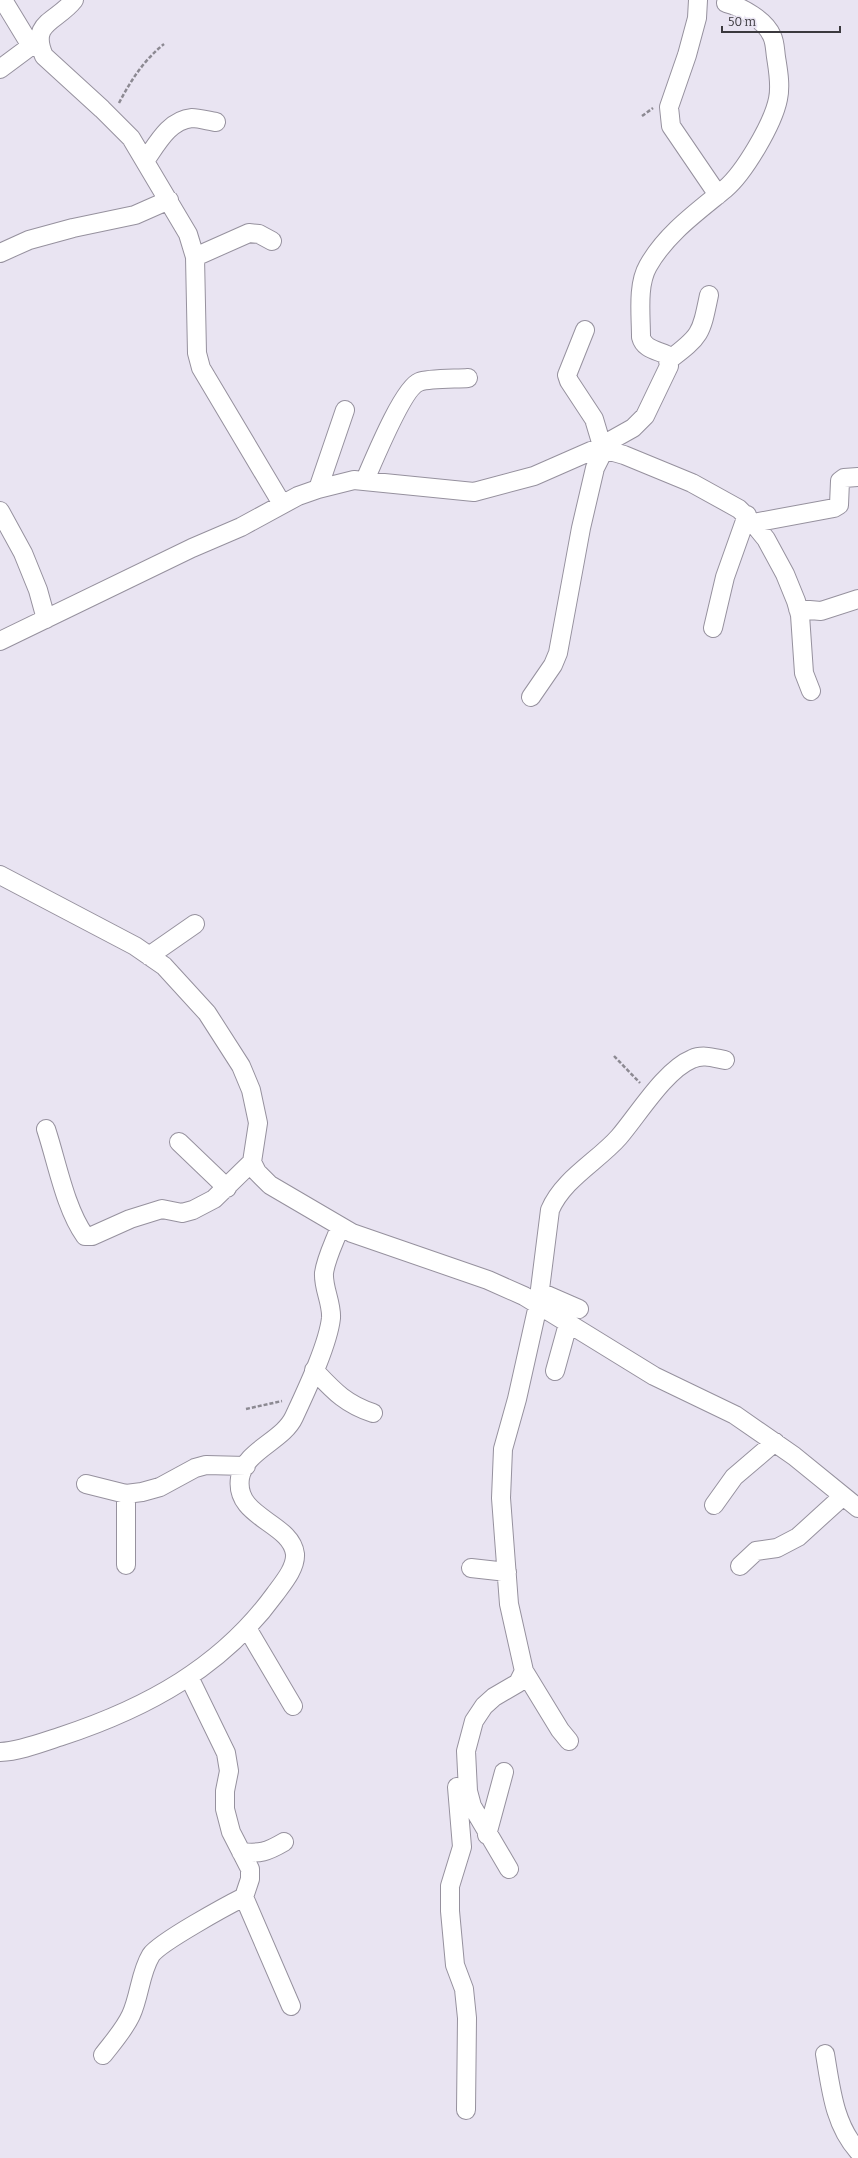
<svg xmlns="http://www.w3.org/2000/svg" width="858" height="2158" viewBox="0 0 858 2158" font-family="Bitter,serif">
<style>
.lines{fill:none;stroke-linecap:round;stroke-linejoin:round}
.minor-casing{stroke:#96919e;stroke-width:20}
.path{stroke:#8c8992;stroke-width:2.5;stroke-dasharray:4 2;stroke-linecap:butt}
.minor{stroke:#fff;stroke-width:18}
</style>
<rect width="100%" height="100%" fill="#e9e4f2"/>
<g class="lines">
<defs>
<path id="minor" d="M3,0L31,46
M74,0C57,22 29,22 44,56L102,109L131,138L188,234L195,257L197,353L201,368L282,504
M698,0L697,18L687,55L669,107L671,126L718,195
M0,69L39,40
M145,161C157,144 169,120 192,118C199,118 209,121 216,122
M0,253L29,240L73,228L135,215L169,200
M195,257L249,233L259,234L272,241
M585,330L567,375L569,381L594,419L603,449
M669,360C701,336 701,334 709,295
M365,480C373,462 403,388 419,382C429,378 457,379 468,378
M318,489L345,410
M0,511L23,553L38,590L46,619
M753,523L834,508L839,505L840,481L844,478L858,477
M798,609L821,611L858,599
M713,628L725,577L747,515
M0,641L192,548L241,527L298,496L318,489L354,480L474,492L534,476L591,451L603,449L624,455L692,483L739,509L753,523L766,539L785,574L796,601L800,615L804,673L811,691
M531,697L553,665L558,653L581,528L595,468L608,442L633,428L645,416L669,366L667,355C656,350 644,349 641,337C641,315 637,285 648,266C666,234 697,212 725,189C744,173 773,124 778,99C781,85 778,70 776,57C775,50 775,42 772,36C765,20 742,7 726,3
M0,875L135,946L164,966L207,1013L241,1066L251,1090L258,1123L252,1162L257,1172L270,1185L352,1233L488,1280L524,1296L654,1376L735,1415L794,1456L858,1508
M149,956L195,924
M46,1129C57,1162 65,1208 85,1236H92L130,1219L162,1209L182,1213L193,1210L214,1199L252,1162
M179,1142L227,1188
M540,1292L579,1309
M314,1370C333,1390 345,1404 373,1413
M555,1371L568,1324
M86,1484L126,1494L142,1492L160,1487L195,1468L206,1465L246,1466
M126,1494V1565
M714,1505L734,1477L775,1442
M740,1566L756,1551L777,1548L798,1537L842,1497
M471,1568L507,1572
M247,1628L293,1706
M524,1671L560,1730L569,1741
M189,1677L226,1753L229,1771L225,1791V1809L231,1832L250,1869V1879L244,1897L291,2006
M0,1752C21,1751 43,1742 62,1736C147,1708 222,1667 275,1594C283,1583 296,1568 295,1554C291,1522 234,1518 240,1478C245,1450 283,1441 294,1417C306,1391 328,1345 331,1318C332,1303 323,1288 324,1273C326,1258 335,1241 340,1227
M457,1787L462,1847L450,1886V1911L455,1965L464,1989L467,2018L466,2110
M487,1835L504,1772
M241,1852C260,1854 267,1852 284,1842
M509,1869L472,1806L468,1791L466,1751L474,1721L484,1706L494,1697L518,1683L524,1671L509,1604L501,1498L503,1449L517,1399L538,1305L550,1210C563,1179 598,1161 619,1137C638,1115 665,1070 692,1059C703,1054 714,1058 725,1060
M825,2054C831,2089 834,2124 858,2151
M103,2055C113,2042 124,2030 131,2015C140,1995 140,1973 151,1955C160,1942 228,1905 244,1897"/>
</defs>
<!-- minor casing -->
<use href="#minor" class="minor-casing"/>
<!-- path -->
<path class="path" d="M119,103C131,80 144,60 164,44
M642,116L653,108
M614,1056L640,1083
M246,1409L282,1401"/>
<!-- minor -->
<use href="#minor" class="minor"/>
</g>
<!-- scale -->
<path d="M722 26v6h118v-6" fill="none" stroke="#3b393e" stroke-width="2"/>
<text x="728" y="26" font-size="12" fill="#3b393e" stroke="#e9e4f2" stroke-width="3" paint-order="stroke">50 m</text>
</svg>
